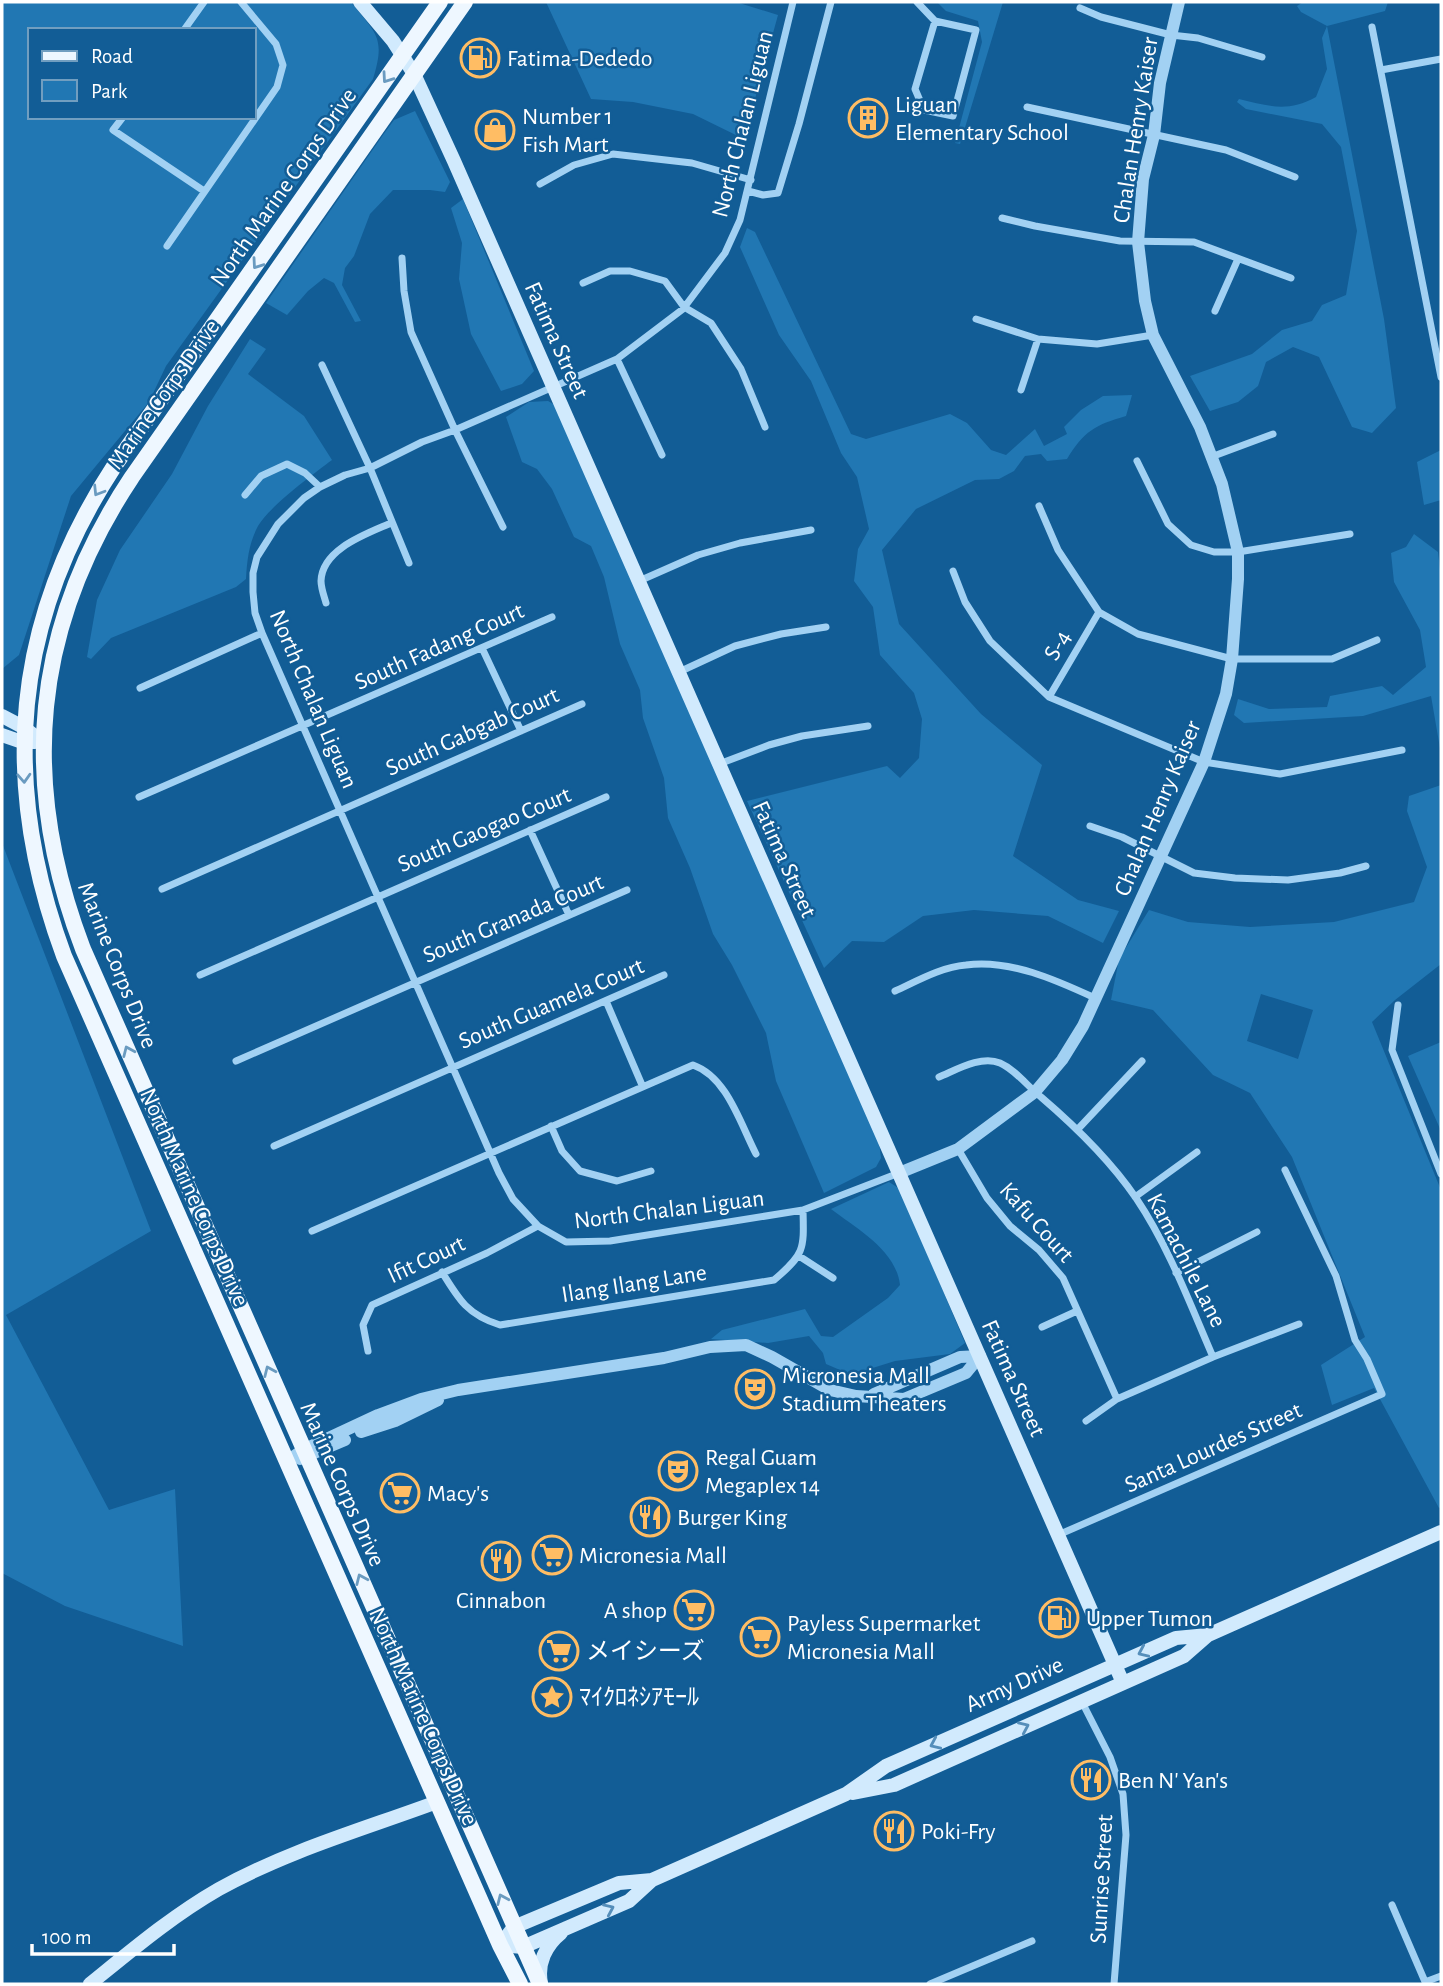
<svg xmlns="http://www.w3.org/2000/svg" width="1443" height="1986" viewBox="0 0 1443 1986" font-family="'Alegreya Sans','Noto Sans JP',sans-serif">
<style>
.green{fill:#2177b3;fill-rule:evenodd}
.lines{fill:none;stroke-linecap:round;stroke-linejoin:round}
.minor{stroke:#a2d1f3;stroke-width:7}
.tertiary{stroke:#a2d1f3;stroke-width:12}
.secondary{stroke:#d1eafd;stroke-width:14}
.primary{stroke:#eef7ff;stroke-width:16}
.oneway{stroke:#6a9bc0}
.oneway2{stroke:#558eba}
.labels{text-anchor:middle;stroke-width:5;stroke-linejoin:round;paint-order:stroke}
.poi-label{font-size:24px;fill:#fff;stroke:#125d96;text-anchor:start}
.street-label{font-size:24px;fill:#fff;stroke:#125d96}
</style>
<rect width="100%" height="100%" fill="#125d96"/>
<!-- green -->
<path class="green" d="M2,2H351C376,34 386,37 373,79L166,366L149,402L71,496L19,655L2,669ZM30,30H254V117H30Z
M546,2H736L778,15L744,139L693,114L633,102L591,99Z
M937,2H1003L960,144L955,143L982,42L978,21L946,11Z
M1303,2H1388L1385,11L1327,26L1384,319L1396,408L1372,433L1352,427L1319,357L1293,347L1266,362L1258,386L1238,402L1210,411L1190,376L1252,354L1282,330L1312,321L1322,305L1346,295L1357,231L1341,147L1322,124L1246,109L1237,102L1239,99C1269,106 1287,113 1316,97L1327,69L1322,38L1327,26L1301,12L1297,6Z
M415,111L450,182L445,192L430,190H393L370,214L354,256L345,268L342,285L361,321L355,322L334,283L324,278L308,291L287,315L266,303L383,135L394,120Z
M463,199L534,371L522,384L501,391L471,334L459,279L462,243L451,208Z
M747,228L755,232L851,434L866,439L950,414L967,423L991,450L1006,455L1035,429L1044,446L1067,434L1064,427L1081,410L1103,396L1132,395L1126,416C1095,425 1084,431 1067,459L1047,461L1041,454L1025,456L1014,471L999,479L975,480L916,509L882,550L899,624L981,714L1042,765L1013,856L1078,900L1119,911L1103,943L1048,916L974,910L923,916L884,942L852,941L824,968L747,801L887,766L900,778L919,758L922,719L914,693L880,655L873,607L854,581L858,549L869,529L857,477L841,453L811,381L779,335L740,247Z
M250,339L266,349L248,374L304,416L332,460C313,474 269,507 258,526C249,543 247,560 246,579L236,587L111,638L91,659L87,657L97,600L120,550L172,474L208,406Z
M548,401L557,406L879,1142L881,1158L876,1167L824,1193L776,1081L766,1033L732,965L713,934L690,868L668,818L664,778L643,718L640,690L620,644L604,577L591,546L574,537L552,489L537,469L522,462L506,417L529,402Z
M1441,450V500L1424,505L1417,462Z
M1414,534L1438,552L1441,578V754L1431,696L1363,716L1244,723L1234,715L1238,699L1269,709L1327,707L1330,696L1382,686L1393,695L1426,667L1420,630L1394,582L1391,553L1406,547Z
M1441,785V964L1395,1000L1372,1022L1441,1190V1507L1439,1508L1374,1388L1332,1405L1321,1365L1365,1337L1292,1157L1250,1093L1213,1075L1153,1010L1111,1000L1119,959L1149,910L1188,922L1250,927L1334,922L1414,902L1427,867L1407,811L1409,796ZM1261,994L1313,1010L1298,1059L1247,1041Z
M2,843L151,1231L6,1315L109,1510L175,1489L183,1646L65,1606L2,1573Z
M1441,1042V1131L1408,1056Z
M889,1182L900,1189L965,1343L950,1354L895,1361L863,1371L847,1373L826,1364L823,1353L809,1336L768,1343L711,1339L722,1330L805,1309L821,1336L833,1337L888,1298L900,1285C896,1250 857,1229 831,1209Z"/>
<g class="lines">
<!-- minor -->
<path class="minor" d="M793,2L740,220L725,253L683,309L617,359L455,430L422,442L370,468L345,475L320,487L304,498L278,524L257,557L253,573V592L255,613L262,633L499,1173L513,1199L538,1226L566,1242L610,1241L803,1210L899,1173
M917,2L935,21L976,30L953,116L924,110L915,89L935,21
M1080,8L1101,17L1171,35L1198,38L1262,57
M1372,27L1441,377
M184,30L204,2
M1381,70L1441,59
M1027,107L1226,150L1295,177
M123,117L113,130L204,191
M540,184L574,165L613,154L692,163L751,180
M748,191L763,195L778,193L799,124L831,2
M1002,218L1035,226L1120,241L1194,242L1291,278
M167,246L277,87L283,65L276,44L241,2
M402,258L404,291L411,332L455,430L503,527
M583,283L610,271H630L665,281L684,307L711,323L741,369L765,427
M1215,311L1238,259
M976,319L1038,339L1097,344L1153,335
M617,359L662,455
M322,365L370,468L409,563
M1021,390L1038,339
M1211,457L1273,434
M1137,461L1168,524L1191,545L1214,552H1238L1350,534
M245,495L261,476L287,464L305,473L320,487
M1039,506L1058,550L1099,612L1138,634L1232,659H1332L1377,640
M953,571L965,602L990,641L1049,697L1204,762L1280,774L1402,750
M639,581L698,555L740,543L811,530
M326,603C324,596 321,588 321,581C322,549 366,534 391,523
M482,648L521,731
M679,672L735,646L781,634L826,627
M140,688L262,633
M1049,697L1099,612
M719,764L769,745L802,736L868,726
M139,797L552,617
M1090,826L1122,837L1194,873L1235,878L1288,880L1340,873L1366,866
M530,830L569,915
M162,889L582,704
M200,975L606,797
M895,991C917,981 941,967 966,965C1010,959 1056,980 1095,998
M606,1001L642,1085
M1398,1005L1392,1050L1441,1174
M236,1061L627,890
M939,1077C956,1070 981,1055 1000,1063C1016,1070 1028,1087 1041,1097C1076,1127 1110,1160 1136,1198C1169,1247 1190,1304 1213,1357
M551,1126L562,1151L580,1171L617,1181L651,1171
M1078,1129L1142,1061
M274,1146L664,975
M958,1149L987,1198L1010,1226L1039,1250L1063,1278L1117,1399
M1135,1197L1197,1152
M312,1231L693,1065C727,1077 740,1123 756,1154
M799,1256L833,1278
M442,1272C459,1300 468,1315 500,1325L774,1280C805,1254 804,1249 803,1210
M1176,1273L1257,1232
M1042,1327L1077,1311
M368,1351L363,1325L372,1305L487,1253L538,1226
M1086,1421L1117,1399L1213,1357L1299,1324
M1058,1535L1382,1394L1367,1359L1355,1340L1336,1276L1285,1170
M1082,1702L1110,1757L1123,1794L1126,1835L1114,1984
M1392,1905L1426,1984
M1425,1982L1441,1976
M930,1984L1032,1941"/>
<!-- tertiary -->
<path class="tertiary" d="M899,1173L958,1149L1035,1092L1062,1060L1083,1026L1204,762L1226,694L1232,659L1238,579V552L1222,484L1200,427L1153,335L1145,301L1138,242L1143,179L1154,135L1160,83L1179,2
M874,1394L960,1357L980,1356
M361,1432L395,1421L438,1400
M300,1459L345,1440
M286,1462L303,1450L378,1415L421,1399L458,1390L664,1358L710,1347L746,1345L772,1357L830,1390L856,1396L904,1399L966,1373L980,1356"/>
<!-- secondary -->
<path class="secondary" d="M360,2L393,41L414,74L454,161L1123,1683
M2,716L23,727L43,742
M2,735L22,742H35
M853,1793L894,1785L1184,1656L1208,1635L1441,1532
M500,1945L523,1947L629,1901L652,1880L846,1794L886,1766L1176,1638L1208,1635
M500,1945L514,1927L619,1883L652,1880
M541,1983C537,1963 546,1945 561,1933
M90,1984C132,1950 172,1916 219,1889C287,1851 364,1829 437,1802"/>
<!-- primary -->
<path class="primary" d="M440,2L115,465C12,622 0,783 64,956L500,1945L520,1984
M465,2L132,477C32,627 19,782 83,949L540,1984"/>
</g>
<!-- one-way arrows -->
<defs><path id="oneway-chevron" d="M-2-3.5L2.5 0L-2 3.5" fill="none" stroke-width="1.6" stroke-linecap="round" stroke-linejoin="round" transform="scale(1.75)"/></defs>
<g class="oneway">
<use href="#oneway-chevron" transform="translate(387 78) rotate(125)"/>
<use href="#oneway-chevron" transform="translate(257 264) rotate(125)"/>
<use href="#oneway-chevron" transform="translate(98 491) rotate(122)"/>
<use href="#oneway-chevron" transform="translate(24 778) rotate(87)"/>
<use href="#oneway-chevron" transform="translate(128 1051) rotate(-114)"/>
<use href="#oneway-chevron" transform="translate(269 1371) rotate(-114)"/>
<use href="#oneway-chevron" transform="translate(361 1579) rotate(-114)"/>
<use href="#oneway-chevron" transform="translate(502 1899) rotate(-114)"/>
</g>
<g class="oneway2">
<use href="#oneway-chevron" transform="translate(1143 1652) rotate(156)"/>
<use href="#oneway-chevron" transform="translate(1024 1727) rotate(-24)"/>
<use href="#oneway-chevron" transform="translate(935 1744) rotate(156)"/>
<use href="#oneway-chevron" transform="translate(609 1909) rotate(-24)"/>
</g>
<!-- icons -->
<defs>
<symbol id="fuel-ring" viewBox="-11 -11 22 22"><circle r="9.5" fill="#125d96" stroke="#ffbd64" stroke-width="1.5"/><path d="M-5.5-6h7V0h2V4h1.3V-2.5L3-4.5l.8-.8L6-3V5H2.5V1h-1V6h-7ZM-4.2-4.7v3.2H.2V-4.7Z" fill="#ffbd64"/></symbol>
<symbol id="building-ring" viewBox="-11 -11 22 22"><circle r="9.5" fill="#125d96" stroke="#ffbd64" stroke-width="1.5"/><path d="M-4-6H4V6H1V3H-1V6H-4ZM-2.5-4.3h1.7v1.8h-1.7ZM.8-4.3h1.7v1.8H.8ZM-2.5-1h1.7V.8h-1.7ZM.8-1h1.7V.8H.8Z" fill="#ffbd64"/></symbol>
<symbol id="shop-ring" viewBox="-11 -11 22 22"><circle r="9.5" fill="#125d96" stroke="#ffbd64" stroke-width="1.5"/><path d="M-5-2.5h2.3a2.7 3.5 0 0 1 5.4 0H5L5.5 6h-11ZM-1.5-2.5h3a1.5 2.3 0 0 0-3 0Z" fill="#ffbd64"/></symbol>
<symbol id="theatre-ring" viewBox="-11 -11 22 22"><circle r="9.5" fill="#125d96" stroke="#ffbd64" stroke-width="1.5"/><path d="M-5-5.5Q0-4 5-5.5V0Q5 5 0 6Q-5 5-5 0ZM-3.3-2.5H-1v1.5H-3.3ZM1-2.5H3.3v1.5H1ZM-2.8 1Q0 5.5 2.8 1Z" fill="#ffbd64"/></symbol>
<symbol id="supermarket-ring" viewBox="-11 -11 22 22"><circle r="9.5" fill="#125d96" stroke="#ffbd64" stroke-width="1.5"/><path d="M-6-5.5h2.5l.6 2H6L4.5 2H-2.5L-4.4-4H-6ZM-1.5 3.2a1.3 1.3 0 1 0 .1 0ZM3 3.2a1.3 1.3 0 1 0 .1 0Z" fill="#ffbd64"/></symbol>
<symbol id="restaurant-ring" viewBox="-11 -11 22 22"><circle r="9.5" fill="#125d96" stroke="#ffbd64" stroke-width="1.5"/><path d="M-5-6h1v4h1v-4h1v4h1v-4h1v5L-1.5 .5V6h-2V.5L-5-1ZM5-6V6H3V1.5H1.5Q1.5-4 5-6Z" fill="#ffbd64"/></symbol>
<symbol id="sight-ring" viewBox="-11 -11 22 22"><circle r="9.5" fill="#125d96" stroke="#ffbd64" stroke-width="1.5"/><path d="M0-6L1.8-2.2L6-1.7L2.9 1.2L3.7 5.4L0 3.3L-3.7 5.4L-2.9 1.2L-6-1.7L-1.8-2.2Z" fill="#ffbd64"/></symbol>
</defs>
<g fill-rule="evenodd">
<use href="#fuel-ring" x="458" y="36" width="44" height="44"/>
<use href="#building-ring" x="846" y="96" width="44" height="44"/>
<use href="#shop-ring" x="473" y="108" width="44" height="44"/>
<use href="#theatre-ring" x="733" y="1367" width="44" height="44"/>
<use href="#theatre-ring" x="656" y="1449" width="44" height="44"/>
<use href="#supermarket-ring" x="378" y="1471" width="44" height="44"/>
<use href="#restaurant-ring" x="628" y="1495" width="44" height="44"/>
<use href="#supermarket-ring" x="530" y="1533" width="44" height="44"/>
<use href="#restaurant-ring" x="479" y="1539" width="44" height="44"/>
<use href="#supermarket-ring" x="672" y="1588" width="44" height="44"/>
<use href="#fuel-ring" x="1037" y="1596" width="44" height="44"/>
<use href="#supermarket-ring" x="738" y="1615" width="44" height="44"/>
<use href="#supermarket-ring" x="537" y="1629" width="44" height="44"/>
<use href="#sight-ring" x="530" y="1675" width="44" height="44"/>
<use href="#restaurant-ring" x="1069" y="1758" width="44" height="44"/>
<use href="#restaurant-ring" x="872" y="1809" width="44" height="44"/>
</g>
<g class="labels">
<!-- poi labels -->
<g class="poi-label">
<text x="507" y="66">Fatima-Dededo</text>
<text x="895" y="112">Liguan<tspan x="895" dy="28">Elementary School</tspan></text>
<text x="522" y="124">Number 1<tspan x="522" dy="28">Fish Mart</tspan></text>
<text x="782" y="1383">Micronesia Mall<tspan x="782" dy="28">Stadium Theaters</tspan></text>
<text x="705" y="1465">Regal Guam<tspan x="705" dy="28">Megaplex 14</tspan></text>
<text x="427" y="1501">Macy's</text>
<text x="677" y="1525">Burger King</text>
<text x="579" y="1563">Micronesia Mall</text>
<text x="501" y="1608" text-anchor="middle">Cinnabon</text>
<text x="667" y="1618" text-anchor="end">A shop</text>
<text x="1086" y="1626">Upper Tumon</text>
<text x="787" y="1631">Payless Supermarket<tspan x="787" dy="28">Micronesia Mall</tspan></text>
<text x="586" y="1659">メイシーズ</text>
<text x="579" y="1705">ﾏｲｸﾛﾈｼｱﾓｰﾙ</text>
<text x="1118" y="1788">Ben N' Yan's</text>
<text x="921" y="1839">Poki-Fry</text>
</g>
<!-- street labels -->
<g class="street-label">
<text transform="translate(742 124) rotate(-76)" y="8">North Chalan Liguan</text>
<text transform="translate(1135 130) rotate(-81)" y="8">Chalan Henry Kaiser</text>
<text transform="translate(283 187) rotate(-55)" y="8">North Marine Corps Drive</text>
<text transform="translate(557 340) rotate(66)" y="8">Fatima Street</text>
<text transform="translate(163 394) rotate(-55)" y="8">Marine Corps Drive</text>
<text transform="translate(1057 645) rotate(-60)" y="8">S-4</text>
<text transform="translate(439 646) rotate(-24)" y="8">South Fadang Court</text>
<text transform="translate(314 699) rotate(67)" y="8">North Chalan Liguan</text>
<text transform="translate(472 731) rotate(-24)" y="8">South Gabgab Court</text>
<text transform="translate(1157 808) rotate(-67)" y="8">Chalan Henry Kaiser</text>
<text transform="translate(484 829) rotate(-23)" y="8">South Gaogao Court</text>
<text transform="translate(785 859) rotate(66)" y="8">Fatima Street</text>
<text transform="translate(513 918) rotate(-23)" y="8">South Granada Court</text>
<text transform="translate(118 965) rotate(68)" y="8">Marine Corps Drive</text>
<text transform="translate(551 1003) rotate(-23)" y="8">South Guamela Court</text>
<text transform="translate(195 1197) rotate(66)" y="8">North Marine Corps Drive</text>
<text transform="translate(669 1209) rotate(-7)" y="8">North Chalan Liguan</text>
<text transform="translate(1037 1222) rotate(48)" y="8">Kafu Court</text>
<text transform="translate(426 1259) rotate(-25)" y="8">Ifit Court</text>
<text transform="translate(1187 1260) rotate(63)" y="8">Kamachile Lane</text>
<text transform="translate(634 1283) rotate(-9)" y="8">Ilang Ilang Lane</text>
<text transform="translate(1014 1378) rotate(66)" y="8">Fatima Street</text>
<text transform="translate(1213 1447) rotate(-24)" y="8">Santa Lourdes Street</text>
<text transform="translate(343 1484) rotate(66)" y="8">Marine Corps Drive</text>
<text transform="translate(1014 1684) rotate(-24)" y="8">Army Drive</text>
<text transform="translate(424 1716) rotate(66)" y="8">North Marine Corps Drive</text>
<text transform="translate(1101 1879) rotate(-87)" y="8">Sunrise Street</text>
</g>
</g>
<!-- border -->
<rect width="1443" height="1986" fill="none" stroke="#ffffff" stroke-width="7"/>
<!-- legend -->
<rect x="28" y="28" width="228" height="91" fill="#125d96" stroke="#719ec0" stroke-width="2"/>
<rect x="42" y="51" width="35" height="10" fill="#eef7ff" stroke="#719ec0" stroke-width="2"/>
<text x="91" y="63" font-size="21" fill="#ffffff">Road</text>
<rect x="42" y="80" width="35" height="21" fill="#2177b3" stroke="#719ec0" stroke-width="2"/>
<text x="91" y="98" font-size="21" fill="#ffffff">Park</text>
<!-- scale -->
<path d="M32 1944v10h142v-10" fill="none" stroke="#ffffff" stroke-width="3.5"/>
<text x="42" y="1944" font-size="21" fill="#ffffff" stroke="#125d96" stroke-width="5" paint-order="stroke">100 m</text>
</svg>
